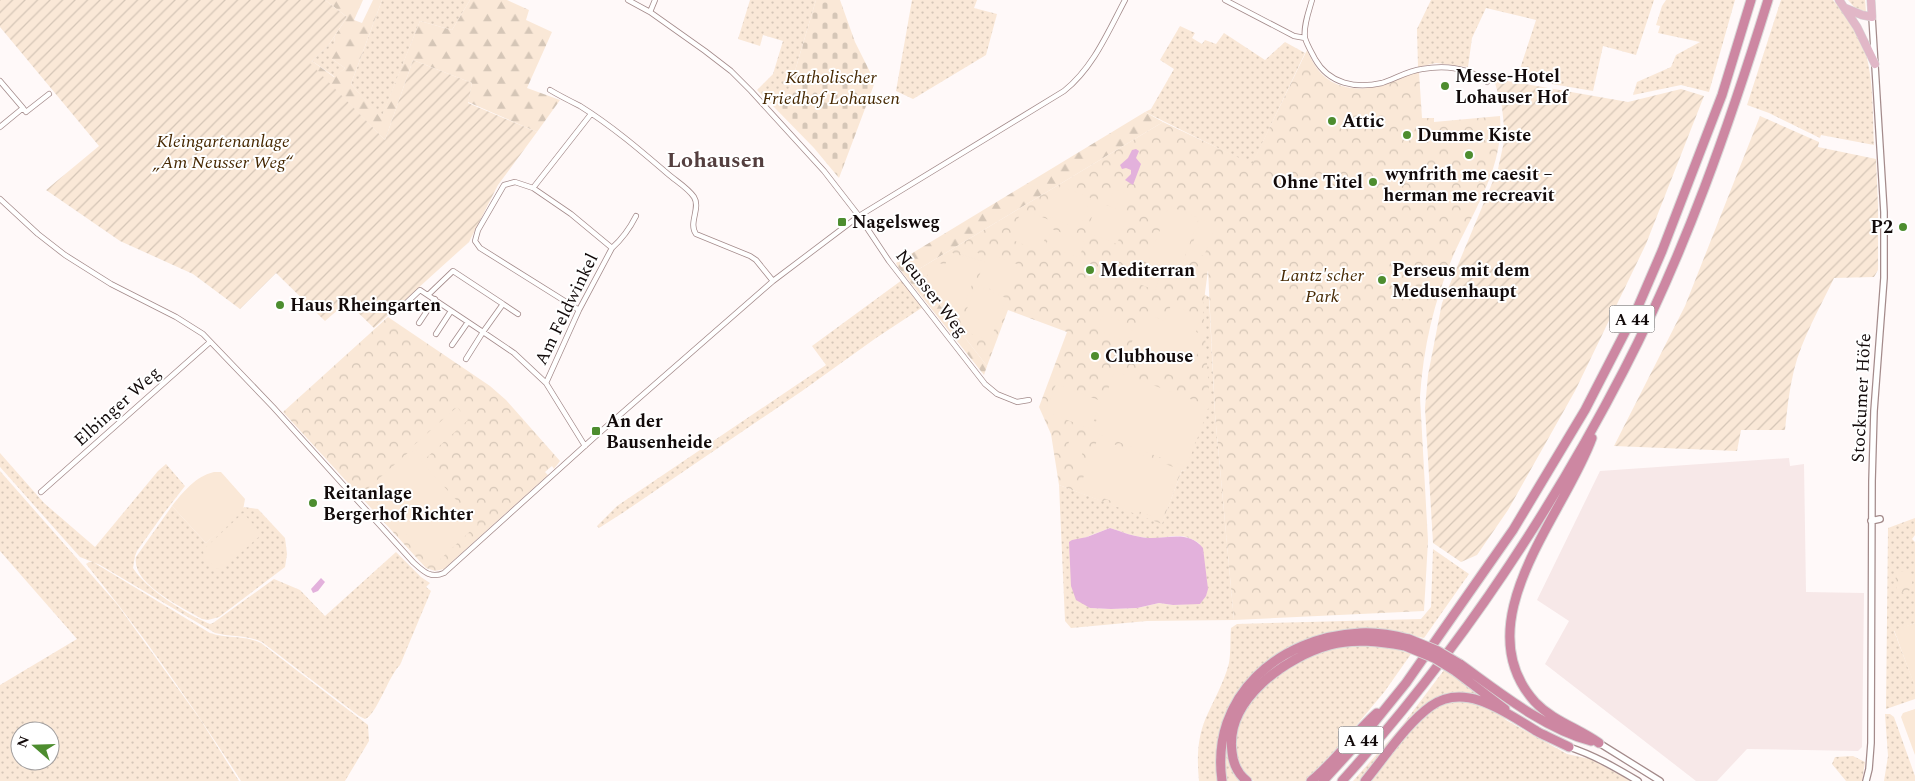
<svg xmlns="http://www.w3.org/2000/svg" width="1915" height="781" viewBox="0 0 1915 781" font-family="Spectral,serif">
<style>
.built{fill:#f7e8e8}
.grass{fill:url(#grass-dots);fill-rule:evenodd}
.forest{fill:url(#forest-firs)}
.cemetery{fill:url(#cemetery-stones)}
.park{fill:url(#park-crowns)}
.garden{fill:url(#garden-furrows)}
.pitch{fill:#fae8d7}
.water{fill:#e3b1dc}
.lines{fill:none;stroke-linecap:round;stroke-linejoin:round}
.minor-casing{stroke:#a48b8b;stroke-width:6}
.tertiary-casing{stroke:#a48b8b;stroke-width:8}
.primary-casing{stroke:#d9d8d8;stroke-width:9}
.motorway-casing{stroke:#d9d8d8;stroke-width:11}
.minor{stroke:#fff;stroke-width:4.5}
.tertiary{stroke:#fff;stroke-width:5.5}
.primary{stroke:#e1b7c7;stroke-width:8}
.motorway{stroke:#cd87a2;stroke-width:9}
.motorway-bridge-casing{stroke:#d9d8d8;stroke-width:11;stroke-linecap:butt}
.motorway-bridge{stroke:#cd87a2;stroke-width:9}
.poi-dot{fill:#4d8d2f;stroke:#fff;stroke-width:2}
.labels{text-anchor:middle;stroke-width:4;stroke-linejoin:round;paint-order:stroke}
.shield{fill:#fff;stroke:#595454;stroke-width:1}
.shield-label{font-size:16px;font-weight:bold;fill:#120a0a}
.poi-label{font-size:18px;font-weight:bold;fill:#120a0a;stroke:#fff;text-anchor:start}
.park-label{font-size:18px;font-style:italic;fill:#462802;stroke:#fff}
.street-label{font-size:18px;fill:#120a0a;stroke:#fff}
.district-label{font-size:22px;font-weight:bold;fill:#543f3f;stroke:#fff}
</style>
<defs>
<pattern id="grass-dots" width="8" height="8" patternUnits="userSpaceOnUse" patternTransform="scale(1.25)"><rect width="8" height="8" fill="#fae8d7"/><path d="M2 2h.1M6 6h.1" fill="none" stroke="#d5c6b7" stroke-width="1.8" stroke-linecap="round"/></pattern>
<pattern id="forest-firs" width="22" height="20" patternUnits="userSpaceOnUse" patternTransform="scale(1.25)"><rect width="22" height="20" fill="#fae8d7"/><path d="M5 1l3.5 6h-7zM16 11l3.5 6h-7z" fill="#d5c6b7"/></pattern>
<pattern id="cemetery-stones" width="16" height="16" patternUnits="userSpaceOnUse" patternTransform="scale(1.25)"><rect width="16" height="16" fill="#fae8d7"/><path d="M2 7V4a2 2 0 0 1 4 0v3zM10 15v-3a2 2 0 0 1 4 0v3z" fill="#d5c6b7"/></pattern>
<pattern id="park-crowns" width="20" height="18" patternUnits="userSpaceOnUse" patternTransform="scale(1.25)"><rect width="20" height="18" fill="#fae8d7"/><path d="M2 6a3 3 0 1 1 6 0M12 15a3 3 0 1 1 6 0" fill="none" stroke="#d5c6b7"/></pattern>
<pattern id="garden-furrows" width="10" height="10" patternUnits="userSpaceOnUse" patternTransform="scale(1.25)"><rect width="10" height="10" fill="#fae8d7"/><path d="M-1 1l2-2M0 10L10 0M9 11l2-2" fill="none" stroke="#d5c6b7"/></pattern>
</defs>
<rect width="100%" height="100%" fill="#fff9f9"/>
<!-- built -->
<path class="built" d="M1789,458L1790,466L1804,464L1806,592L1864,593L1862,747L1858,751L1747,749L1717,781H1696L1545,664L1569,621L1537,600L1600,471Z"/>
<!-- grass -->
<path class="grass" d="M382,0H470L452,30L420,21L381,119L351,84Z
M750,0H816L789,91L773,106L757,90L773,74L783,41L763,35L760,46L738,39Z
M912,0H977L974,8L997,14L986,55L913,99L896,91Z
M1431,0H1654L1636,55L1603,46L1593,91L1517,78L1536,20L1486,8L1472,38L1468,67L1436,63L1418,67L1417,29Z
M1666,0H1735L1709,92L1681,85L1633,95L1637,82L1671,67L1676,55L1700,42L1658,33L1660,26L1656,25L1662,6Z
M1781,0H1833C1840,9 1849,18 1855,27C1875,62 1872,106 1874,145L1821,135L1820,138L1769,113L1747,105Z
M1848,0H1865L1866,12L1854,7Z
M1180,26L1195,33L1192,38L1202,44L1205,40L1216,44L1224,33L1265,60L1285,42L1305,53L1252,165L1145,112L1151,109L1174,69L1160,60Z
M334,37L335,42L332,59L345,68L335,77L312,61L328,46Z
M902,280L923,307L876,338L802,391L624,512L599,528L597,526L617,506L826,365L812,346Z
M1202,293L1209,297L1215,414L1234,620L1147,621L1071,628L1065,621L1059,485L1162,523L1182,470L1185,471ZM1110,528C1122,532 1135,537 1148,538C1170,539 1180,530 1200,544L1188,604L1173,605L1159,603L1137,608L1111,609L1090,608L1081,539Z
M0,453L44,503L95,547L158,471L166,464L185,486L164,513L137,551L135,556L133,568C145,588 187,615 210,624L213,623L274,579L300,590L325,616L396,552L421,577L430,583L426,587L431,591L400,665C389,675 376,716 365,719L359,716L262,642C247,635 231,637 215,633L100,565L80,557L0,467Z
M0,471L117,604L200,719L239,781H0V685L77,639L0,551ZM20,731H50V761H20Z
M172,506L206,543L244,507L258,509L285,538L287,554L285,567L219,617L208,620L202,619C182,607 131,584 136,557Z
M1915,518V535L1912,539L1915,542V623L1894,631L1915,686V699L1886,709L1888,528Z
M1433,549L1469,574L1424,638C1388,629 1350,625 1314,637C1300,642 1289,649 1277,658C1269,663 1259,668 1252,676C1225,707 1212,739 1218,781H1199C1197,760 1197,740 1205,720C1213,701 1224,683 1229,663C1231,652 1230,639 1231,628L1237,624L1421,619L1431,607Z
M89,562H93L210,633C227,639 245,635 261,643L368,725L369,741L345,781H241C193,706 142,633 86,564Z
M1371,645L1389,647L1411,654L1385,691L1340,745L1305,781H1254C1240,771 1236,758 1236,741C1238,694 1290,658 1332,648C1345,646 1358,645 1371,645Z
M1444,670L1487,698L1506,720L1567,754L1590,759L1631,781H1353L1401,727Z
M1885,714H1890L1894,717L1915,776V781H1884L1888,756Z
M1227,743L1228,753L1242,781H1225L1223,757Z
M1853,756L1865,762L1862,781H1846L1832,764L1835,757Z"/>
<!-- forest -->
<path class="forest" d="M325,0H363L354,20L362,23L373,0H382L351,84L381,118L420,21L452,30L470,0H507L529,10L526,20L552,32L527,88L560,100L537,132L468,102L472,83L413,60L385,140L309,63L312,61L334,77L345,68L332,59L330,53L335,42L334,37L347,17Z
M1145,112L1163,122L914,272L987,366L984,375L898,267L896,263Z"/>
<!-- cemetery -->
<path class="cemetery" d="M816,0H840L855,42L875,82L839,178L814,148L773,106L789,91Z"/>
<!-- park -->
<path class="park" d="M1307,50C1311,59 1316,69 1324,76C1339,90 1363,91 1382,85C1395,81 1406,75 1419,72L1422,118H1434V122L1500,116C1504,168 1473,211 1453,256C1434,301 1423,348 1420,397L1428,541L1424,611L1234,620L1215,414L1208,270L1203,308L1210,405L1185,471L1182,470L1162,524L1059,485L1051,434L1039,407L1067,332L1008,310L987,366L914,272L1163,122L1252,164Z
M388,317L490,386L506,400L560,461L554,469L552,466L545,472L548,475L444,569L435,571L426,568L283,412Z
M1903,571L1909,573C1914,581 1913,588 1906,594L1897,591L1895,580L1897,574Z"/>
<!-- garden -->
<path class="garden" d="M0,0H325L347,17L328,46L310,63L385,140L413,60L472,83L468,103L537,132L498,185L469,242L374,328L347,302L325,321L276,273L240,309L193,274L120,241L46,190L99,146L0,27Z
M1502,80L1628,102L1681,89L1704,96L1646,244L1575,391L1508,510L1477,555L1461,562L1433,543L1425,408L1428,375L1442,303L1498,169L1505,137L1502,107L1495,83Z
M1760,116L1819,142L1818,147L1876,159L1878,206V270L1874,277L1834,278C1820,308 1802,338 1794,370C1789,390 1787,410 1785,430H1741L1737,451L1614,446L1685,306Z"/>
<!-- pitch -->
<path class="pitch" d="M1060,186L1091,198L1079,229L1048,216Z
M1114,189L1131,196L1127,207L1110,200Z
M1098,202L1128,213L1117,244L1086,232Z
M1169,206L1199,218L1178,275L1147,264Z
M1022,209L1052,221L1040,251L1010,239Z
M1202,219L1216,225L1204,256L1190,250Z
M1052,229L1085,242L1079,258L1046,245Z
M962,247L983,255L981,261L960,254Z
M950,252L980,263L964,306L933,295L936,288L924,284L933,261L945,265Z
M988,253L1019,265L1007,295L976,284Z
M1130,261L1161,272L1155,290L1123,278Z
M976,286L1006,298L990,341L959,329Z
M1171,305L1201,316L1196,332L1204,335L1187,381L1126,358L1143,312L1165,321Z
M1103,314L1134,326L1127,342L1097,330Z
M1115,371L1209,406L1186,467L1092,432Z
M1056,384L1101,401L1091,429L1046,412Z
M457,407L468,420L425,459L413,446Z
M1069,436H1083L1082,459H1068Z
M1098,438L1181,470L1162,520L1079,489Z
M411,450L478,524L434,565L366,490Z
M214,472H221L245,499L243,510L206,543L172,506C183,492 196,476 214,472Z
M243,513L262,534L224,568L217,569L204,557L203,550Z
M1915,623V687L1894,630Z
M1915,709V755L1901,717L1903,713Z"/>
<!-- water -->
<path class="water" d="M1136,149L1139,151L1136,158L1141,164L1133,185L1125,180L1131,174V170L1126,168L1122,169L1120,165L1128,158L1132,150Z
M1110,528C1122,532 1135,537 1148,538C1169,539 1188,530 1203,548L1208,589L1206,596L1200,604L1173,605L1159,603L1137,608L1111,609L1090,608L1076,600L1071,586L1069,542L1072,540L1087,537Z
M321,578L325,582L318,591L313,593L311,589Z"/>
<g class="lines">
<defs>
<path id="minor" d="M628,0L650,12L705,51L731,71L751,91L824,171L859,216L889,261L985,384L997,394L1017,402L1029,400
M1225,0L1294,36L1305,38
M1312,0C1309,11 1303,26 1305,38C1307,45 1312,53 1315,59C1329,84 1356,89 1382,83C1395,79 1407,71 1422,69C1446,65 1468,67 1487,82
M650,12L655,0
M0,81L23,108L0,127
M550,90C560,96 570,101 580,106C612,126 640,150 668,174C676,181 688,188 694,197C701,208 688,223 696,234L750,256L756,260L773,281
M23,108L26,112L49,94
M533,188L571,214L612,248L579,310L546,383
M0,199L38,234L65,255L111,284L176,317L203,334L273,407L413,562C423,571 430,579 444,573L598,434L773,281L859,216L1064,91C1093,68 1108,32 1125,0
M612,248C622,239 630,228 636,216
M503,304L518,314
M402,307L420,290L483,332L503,304L453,271L428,295
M579,310L480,248L475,241L478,230L504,185L515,182L533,188L591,114
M419,323L435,299
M436,334L451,311
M452,345L468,322
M466,359L483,332L514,353L546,383L585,446
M41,492L210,342"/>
<path id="tertiary" d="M1871,521L1880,519
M1599,743L1660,781
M1569,747C1594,755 1616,768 1638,781
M1866,781L1869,769L1871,743L1872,481L1874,411L1884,278V212L1872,17"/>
<path id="primary" d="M1839,0L1857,27L1875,64
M1845,8L1862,15L1872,17L1871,0"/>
<path id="motorway" d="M1592,438C1565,514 1463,622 1535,702C1553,721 1578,728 1599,743
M1460,664C1499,692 1543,728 1591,741
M1455,671L1505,709
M1222,781C1210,696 1279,637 1360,633C1376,632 1393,635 1409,639
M1247,781C1238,774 1233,763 1232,752C1225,700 1286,657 1330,645C1354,638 1381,642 1405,646
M1311,781C1336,761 1353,734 1377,713
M1323,781L1355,746L1406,683L1513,530L1585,410L1637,309L1662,251L1722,95L1751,0
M1342,781C1453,658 1548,517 1624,370C1685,252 1729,126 1768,0
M1365,781C1384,758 1407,723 1431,706C1466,681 1508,714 1538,732C1548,737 1559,742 1569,747"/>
</defs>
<!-- minor casing -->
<use href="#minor" class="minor-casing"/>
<!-- tertiary casing -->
<use href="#tertiary" class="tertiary-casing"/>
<!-- primary casing -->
<use href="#primary" class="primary-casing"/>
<!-- motorway casing -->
<use href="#motorway" class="motorway-casing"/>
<!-- minor -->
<use href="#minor" class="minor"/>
<!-- tertiary -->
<use href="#tertiary" class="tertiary"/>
<!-- primary -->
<use href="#primary" class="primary"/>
<!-- motorway -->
<use href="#motorway" class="motorway"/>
<defs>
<path id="motorway-bridge" d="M1409,639L1438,651L1460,664
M1405,646L1434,658L1455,671"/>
</defs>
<!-- motorway-bridge casing -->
<use href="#motorway-bridge" class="motorway-bridge-casing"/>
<!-- motorway-bridge -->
<use href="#motorway-bridge" class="motorway-bridge"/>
</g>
<!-- markers -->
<g class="poi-dot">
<circle cx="1445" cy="86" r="5"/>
<circle cx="1332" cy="121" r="5"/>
<circle cx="1407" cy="135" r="5"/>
<circle cx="1469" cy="155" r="5"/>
<circle cx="1373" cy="182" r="5"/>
<rect x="837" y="217" width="10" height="10" rx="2.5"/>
<circle cx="1903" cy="227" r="5"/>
<circle cx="1090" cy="270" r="5"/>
<circle cx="1382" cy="280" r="5"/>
<circle cx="280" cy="305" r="5"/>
<circle cx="1095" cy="356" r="5"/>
<rect x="591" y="426" width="10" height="10" rx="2.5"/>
<circle cx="313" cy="503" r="5"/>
</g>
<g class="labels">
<!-- shield labels -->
<g class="shield">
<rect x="1609.5" y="305.5" width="45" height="27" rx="4"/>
<rect x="1338.5" y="726.5" width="45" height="27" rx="4"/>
</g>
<g class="shield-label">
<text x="1632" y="325">A 44</text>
<text x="1361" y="746">A 44</text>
</g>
<!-- poi labels -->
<g class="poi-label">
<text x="1455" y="82">Messe-Hotel<tspan x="1455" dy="21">Lohauser Hof</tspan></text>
<text x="1342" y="127">Attic</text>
<text x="1417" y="141">Dumme Kiste</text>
<text x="1469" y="180" text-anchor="middle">wynfrith me caesit –<tspan x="1469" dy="21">herman me recreavit</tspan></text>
<text x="1363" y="188" text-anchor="end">Ohne Titel</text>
<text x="852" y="228">Nagelsweg</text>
<text x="1893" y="233" text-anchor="end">P2</text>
<text x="1100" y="276">Mediterran</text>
<text x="1392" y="276">Perseus mit dem<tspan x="1392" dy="21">Medusenhaupt</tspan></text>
<text x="290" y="311">Haus Rheingarten</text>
<text x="1105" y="362">Clubhouse</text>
<text x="606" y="427">An der<tspan x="606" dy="21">Bausenheide</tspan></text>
<text x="323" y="499">Reitanlage<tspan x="323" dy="21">Bergerhof Richter</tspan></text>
</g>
<!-- park labels -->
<g class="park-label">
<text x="831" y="83">Katholischer<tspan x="831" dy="21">Friedhof Lohausen</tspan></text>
<text x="223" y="147">Kleingartenanlage<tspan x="223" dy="21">„Am Neusser Weg“</tspan></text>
<text x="1322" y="281">Lantz'scher<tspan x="1322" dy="21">Park</tspan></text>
</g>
<!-- street labels -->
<g class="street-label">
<text transform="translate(932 293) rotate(52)" y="6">Neusser Weg</text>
<text transform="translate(566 309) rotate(-64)" y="6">Am Feldwinkel</text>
<text transform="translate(1861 398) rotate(-87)" y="6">Stockumer Höfe</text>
<text transform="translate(117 406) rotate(-42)" y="6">Elbinger Weg</text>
</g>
<!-- district labels -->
<g class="district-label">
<text x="716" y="167">Lohausen</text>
</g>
</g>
<!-- north arrow -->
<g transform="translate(35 746) rotate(290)"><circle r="24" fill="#ffffff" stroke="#a09d9d"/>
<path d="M0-4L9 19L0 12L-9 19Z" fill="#4d8d2f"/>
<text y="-8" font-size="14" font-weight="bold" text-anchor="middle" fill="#120a0a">N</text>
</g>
</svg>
